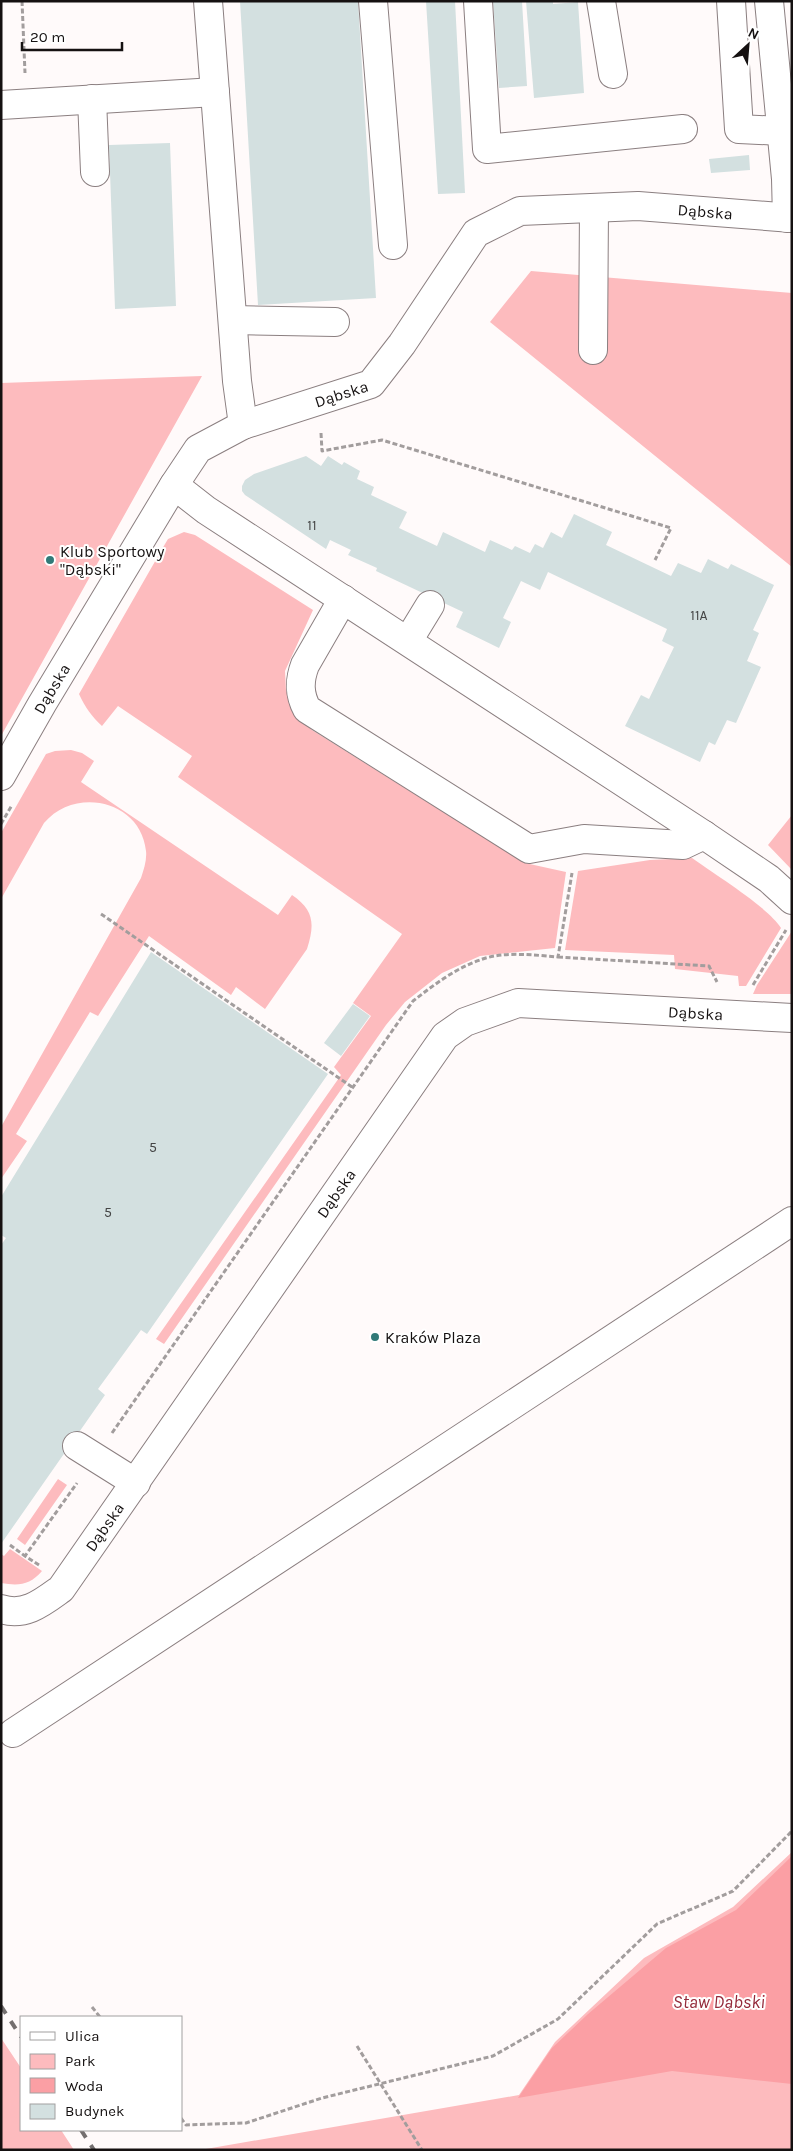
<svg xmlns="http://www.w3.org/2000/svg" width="793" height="2151" viewBox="0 0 793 2151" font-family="Karla,sans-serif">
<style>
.green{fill:#fdbbbe}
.water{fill:#fb9fa4}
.building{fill:#d3e0e0}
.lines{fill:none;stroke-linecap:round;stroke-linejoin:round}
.minor-casing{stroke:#8b7f80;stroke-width:30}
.path{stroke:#a29d9d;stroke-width:3;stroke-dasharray:5 2.5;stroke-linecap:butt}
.minor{stroke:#fff;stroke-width:28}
.rail{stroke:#746f6f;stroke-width:4;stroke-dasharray:9 9;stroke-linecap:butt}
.path-bridge{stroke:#a29d9d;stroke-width:3;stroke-dasharray:5 2.5;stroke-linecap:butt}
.poi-dot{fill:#317a78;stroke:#fff;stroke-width:2}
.labels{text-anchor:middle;stroke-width:4;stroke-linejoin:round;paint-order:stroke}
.number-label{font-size:14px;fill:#444545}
.street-label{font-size:16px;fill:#151111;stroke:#fff}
.poi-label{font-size:16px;fill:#151111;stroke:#fff;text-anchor:start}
.water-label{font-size:18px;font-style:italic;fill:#942a3b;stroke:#fff}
</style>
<rect width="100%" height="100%" fill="#fffafa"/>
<!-- green -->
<path class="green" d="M531,271L792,293V567L490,322Z
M202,376L1,736V383Z
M184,532L195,535L313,610L285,671L286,690L294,713L312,730L525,863L566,872L555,948L480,956L442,973L405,1002L386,1025L164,1344L156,1339L341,1075L334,1067L371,1016L353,1003L402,934L178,777L192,756L118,706L102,726C92,717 85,707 79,694L165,544L168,539Z
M71,750L82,753L94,761L81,782L278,915L292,895C314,910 315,924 307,949L265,1009L236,987L231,995L149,936L98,1016L90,1012L16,1134L27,1141L1,1179V1127L141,878C144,869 147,860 146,851C141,800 75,786 44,823L1,899V833L46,754L55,751Z
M792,815V870L768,845Z
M692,858C714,874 768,907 781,928L746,986H739L738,976L675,969L674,955L565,950L578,871L650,860Z
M792,931V994H753L757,985Z
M58,1479L67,1485L25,1545L17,1539Z
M10,1549L42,1571C30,1585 19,1586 1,1583V1554L4,1556Z
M792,1852V2149L200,2150L519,2095L555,2042L644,1958L733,1907Z
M1,2038L21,2068V2130H61L74,2150H1Z"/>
<!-- water -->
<path class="water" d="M792,1856V2084L672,2071L518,2098L552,2048L588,2014L666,1948L736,1910Z"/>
<!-- building -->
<path class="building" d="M240,1H358L376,298L258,305Z
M426,1H455L465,193L438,194Z
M493,1H522L527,86L499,88Z
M526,1H553V4L578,2L584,93L534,98Z
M170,143L176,306L115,309L109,145Z
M749,155L750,170L711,173L709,159Z
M306,456L321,466L328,456L342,465L344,462L360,471L357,479L374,487L371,495L407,512L399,528L437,546L443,532L485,552L490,540L512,550L515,546L530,553L535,544L543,548L551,532L562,538L574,514L612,532L606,545L671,576L678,563L701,573L708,559L728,569L731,564L774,585L753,630L759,633L747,661L761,667L736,723L727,720L715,745L709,742L700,762L625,726L641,695L649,699L674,647L662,641L667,629L548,572L540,590L521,581L503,618L511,622L499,648L456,627L463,612L376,571L377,568L348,555L351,550L330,540L326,549L245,495L242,491V486L245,480L254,474Z
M151,952L328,1074L147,1334L141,1330L98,1389L105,1395L1,1544V1245L6,1238L1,1235V1197Z
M353,1004L370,1016L341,1056L324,1043Z"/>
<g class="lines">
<defs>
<g id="minor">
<path d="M208,1L237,381L243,425"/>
<path d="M373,1L393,245"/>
<path d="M478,1L487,149L683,129"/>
<path d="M601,1L613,74"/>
<path d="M731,1L739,129L781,131"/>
<path d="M769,1L786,179L787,218"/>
<path d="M92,99L95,172"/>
<path d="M1,105L215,92"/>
<path d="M233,320L335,322"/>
<path d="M593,350L594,208"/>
<path d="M174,485L206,510L704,835L769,879L792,900"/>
<path d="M343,599L305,665C299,681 299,694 307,709L529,849L584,839L683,845L704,835"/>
<path d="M408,641L430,605"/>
<path id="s1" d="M1,776L42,704L174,485L198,449L243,425L371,384L402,344L476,233L520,211L638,206L792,218"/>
<path d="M77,1446L136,1483"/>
<path id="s2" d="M1,1609C25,1617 43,1602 61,1589L445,1036L465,1022L518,1003L792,1018"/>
<path d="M13,1733L792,1221"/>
</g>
</defs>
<!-- minor casing -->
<use href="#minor" class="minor-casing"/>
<!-- path -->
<path class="path" d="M22,1L25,73
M321,433L322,451L382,440L671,528L655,560
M1,824L12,805
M101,914L352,1087
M558,957L709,966L717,982
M753,985L786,930
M112,1433L413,1001C434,985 454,969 480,960C502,951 534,955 558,957L572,873
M10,1545L25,1556
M39,1565L25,1556L77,1483
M92,2007L100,2017
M181,2118L186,2125L246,2123L322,2098L493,2056L558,2019L657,1924L733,1891L792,1831"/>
<!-- minor -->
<use href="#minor" class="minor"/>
<!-- rail -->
<path class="rail" d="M1,2006L21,2037
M81,2130L94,2150"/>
<!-- path-bridge -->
<path class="path-bridge" d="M357,2046L422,2150"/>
</g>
<!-- markers -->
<g class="poi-dot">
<circle cx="50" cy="560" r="5"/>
<circle cx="375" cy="1337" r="5"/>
</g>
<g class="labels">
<!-- number labels -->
<g class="number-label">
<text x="312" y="530">11</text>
<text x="699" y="620">11A</text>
<text x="153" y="1152">5</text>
<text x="108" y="1217">5</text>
</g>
<!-- street labels -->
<g class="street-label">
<text dy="6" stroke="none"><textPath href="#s1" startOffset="986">Dąbska</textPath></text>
<text dy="6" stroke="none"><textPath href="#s1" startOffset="536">Dąbska</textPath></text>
<text dy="6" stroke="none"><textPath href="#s1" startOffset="101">Dąbska</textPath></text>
<text dy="6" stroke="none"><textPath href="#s2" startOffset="998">Dąbska</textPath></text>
<text dy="6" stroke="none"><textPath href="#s2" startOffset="548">Dąbska</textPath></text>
<text dy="6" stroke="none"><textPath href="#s2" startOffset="142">Dąbska</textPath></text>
</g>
<!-- poi labels -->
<g class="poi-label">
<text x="60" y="557">Klub Sportowy<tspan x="60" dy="18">"Dąbski"</tspan></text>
<text x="385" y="1343">Kraków Plaza</text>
</g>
<!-- water labels -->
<g class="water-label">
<text x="719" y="2008">Staw Dąbski</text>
</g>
</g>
<!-- border -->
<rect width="793" height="2151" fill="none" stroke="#151111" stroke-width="5"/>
<!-- legend -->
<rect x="20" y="2016" width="162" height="115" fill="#ffffff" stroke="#a1a0a0"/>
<rect x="30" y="2032" width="25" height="8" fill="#ffffff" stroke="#a1a0a0"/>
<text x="65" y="2041" font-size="15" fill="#151111">Ulica</text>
<rect x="30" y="2054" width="25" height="15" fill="#fdbbbe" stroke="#a1a0a0"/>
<text x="65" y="2066" font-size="15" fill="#151111">Park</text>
<rect x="30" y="2078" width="25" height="15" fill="#fb9fa4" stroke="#a1a0a0"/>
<text x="65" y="2091" font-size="15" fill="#151111">Woda</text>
<rect x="30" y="2104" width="25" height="15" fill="#d3e0e0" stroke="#a1a0a0"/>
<text x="65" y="2116" font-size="15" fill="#151111">Budynek</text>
<!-- north arrow -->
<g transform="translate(748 45) rotate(26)" stroke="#ffffff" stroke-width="4" paint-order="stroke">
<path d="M0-4L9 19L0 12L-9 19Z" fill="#151111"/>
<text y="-8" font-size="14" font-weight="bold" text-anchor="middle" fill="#151111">N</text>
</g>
<!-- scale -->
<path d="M22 42v8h100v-8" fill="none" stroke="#151111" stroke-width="2.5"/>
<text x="30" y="42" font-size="15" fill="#151111" stroke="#ffffff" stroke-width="4" paint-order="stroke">20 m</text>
</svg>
